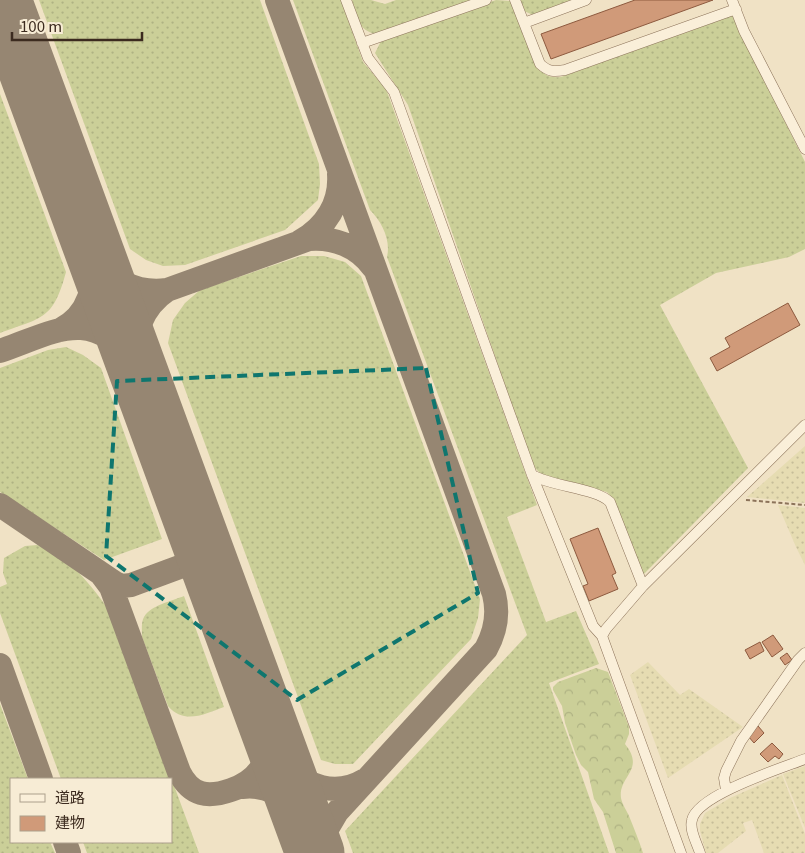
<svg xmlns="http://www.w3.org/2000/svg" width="805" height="853" viewBox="0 0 805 853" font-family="Georgia,'Noto Sans JP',serif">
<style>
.farmland{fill:url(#farmland-dots)}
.grass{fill:url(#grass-dots)}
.forest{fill:url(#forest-crowns)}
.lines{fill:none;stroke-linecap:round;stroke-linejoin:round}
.taxiway{stroke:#968672;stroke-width:24}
.runway{stroke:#968672;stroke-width:59}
.building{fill:#d09a79;stroke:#8d5a3f}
.minor-casing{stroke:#8c735a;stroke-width:11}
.path{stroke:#8c735a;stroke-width:2;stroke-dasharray:4 2.5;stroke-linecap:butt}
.minor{stroke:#faefd9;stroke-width:10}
.marked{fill:none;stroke:#0f766e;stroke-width:4;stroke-dasharray:10 6;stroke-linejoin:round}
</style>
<defs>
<pattern id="farmland-dots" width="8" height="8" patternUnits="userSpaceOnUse" patternTransform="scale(1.25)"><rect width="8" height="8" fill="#e6dcb2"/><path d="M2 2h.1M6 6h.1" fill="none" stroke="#c6bd99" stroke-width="1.8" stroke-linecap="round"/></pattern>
<pattern id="grass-dots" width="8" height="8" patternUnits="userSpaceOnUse" patternTransform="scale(1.25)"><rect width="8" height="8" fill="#cbcf98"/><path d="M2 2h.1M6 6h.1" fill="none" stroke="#afb283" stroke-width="1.8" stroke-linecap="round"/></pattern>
<pattern id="forest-crowns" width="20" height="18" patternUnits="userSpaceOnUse" patternTransform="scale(1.25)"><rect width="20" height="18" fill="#cbcf98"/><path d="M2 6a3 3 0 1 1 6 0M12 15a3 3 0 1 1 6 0" fill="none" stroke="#afb283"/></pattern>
</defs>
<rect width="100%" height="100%" fill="#f0e2c5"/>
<!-- farmland -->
<path class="farmland" d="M805,446V503L747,497L754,491Z
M778,505L805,508V565L796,547Z
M648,662L680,695L689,689L743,727L668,778L630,675Z
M805,766V828L783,774Z
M782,775L805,834V853H764L752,820L743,823L746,831L718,853H706L700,831V824L705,813L730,798Z"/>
<!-- grass -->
<path class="grass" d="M39,0H260L319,164L320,184L318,200L285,230L185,265L163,266L146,260L130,249Z
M293,0H341L363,62L386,89L537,505L507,517L546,622L576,611L599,664L549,683L609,853H353L345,831L527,635L387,257C391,240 382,222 370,210Z
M352,0H371L385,4L396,0H473L376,34C358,31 357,16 352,0Z
M496,0L511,1L538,67C545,76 550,78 561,77L732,15L805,162V249L789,257L716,273L660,305L748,468L643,575L614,500L607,492L543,476L533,466L408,105L375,53L381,41Z
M520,0H580L533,15L524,11Z
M0,94L66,272C53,320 43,317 0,333Z
M301,256H324L345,262L361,276L480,599L478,618L471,639L353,764H335L321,760L168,343L173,320L185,303L200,290Z
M66,347L83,355L101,368L162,539L104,560L0,492V368L48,350Z
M37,545C42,546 47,548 52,550C69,558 98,594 109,610L199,853H87L83,842H171V779H61L0,613V587L7,584L3,573L4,558L25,546Z
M184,596L224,707C205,714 184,725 168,706L142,637C142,631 141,622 144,617C151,605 172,601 184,596Z
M0,704L28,779H11V842H50L55,853H0Z"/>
<!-- forest -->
<path class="forest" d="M596,668L608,672L629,727V734L625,744C646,770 618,776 621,798C622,804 627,811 629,816C634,828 639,841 643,853H616L603,812L594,799L588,772L581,765L576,755L565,723L562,706L553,690V687L558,682Z"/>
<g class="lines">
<!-- taxiway -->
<path class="taxiway" d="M277,0L494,594C499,614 496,631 486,649L337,812L324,834L320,853
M301,241C326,227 341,203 339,174
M95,252C110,280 135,294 167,290L309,239C334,237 358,246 373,267
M60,330C91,315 95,284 95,252
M0,351C57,331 90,306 136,363
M136,363C131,335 143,306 167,290
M0,505L115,583L122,586L131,585L185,565L196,552L200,538
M180,567C194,564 206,568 215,580
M102,575L111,587L179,772C191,796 208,798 231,790C243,786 252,781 260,770C269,757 269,740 268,725
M0,665L41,779
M283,765C307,786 335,798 365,780
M242,787C266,784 284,795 300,811
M65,842L69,853"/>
<!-- runway -->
<path class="runway" d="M2,0L315,853"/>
</g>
<!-- building -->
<path class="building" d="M635,0H713L551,59L541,34Z
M788,303L800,325L717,371L710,358L730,347L725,338Z
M598,528L616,573L612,575L618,589L589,601L583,586L588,584L570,539Z
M773,635L783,649L772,657L762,642Z
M760,642L764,651L750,659L745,650Z
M787,653L792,660L785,665L780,658Z
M758,726L764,733L754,743L748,736Z
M772,743L783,754L779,759L775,756L768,762L760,754Z"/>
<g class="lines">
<defs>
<path id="minor" d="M346,0L368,58L394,92L532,475L593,626L602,636L681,853
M515,0L540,64C549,72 554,72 565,70L736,9
M732,0L744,31L805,149
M524,23L586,0
M362,43L486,0
M532,475C554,487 595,488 610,502L643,586
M602,636L606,629L643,586L805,425
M726,790L724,778L726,771L741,741L798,660L805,653
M700,853C697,843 689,830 692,820C697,795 782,768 805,759"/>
</defs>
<!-- minor casing -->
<use href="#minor" class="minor-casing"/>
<!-- path -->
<path class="path" d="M746,500L805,505"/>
<!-- minor -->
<use href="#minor" class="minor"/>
</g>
<!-- marked area -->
<path class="marked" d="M426,368L478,593L297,700L106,556L117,381Z"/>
<!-- legend -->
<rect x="10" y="778" width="162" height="65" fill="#f7ecd5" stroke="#ac9f8c"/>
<rect x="20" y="794" width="25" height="8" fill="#faefd9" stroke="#ac9f8c"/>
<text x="55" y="803" font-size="15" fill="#3c2b1f">道路</text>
<rect x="20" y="816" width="25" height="15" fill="#d09a79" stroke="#ac9f8c"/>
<text x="55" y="828" font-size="15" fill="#3c2b1f">建物</text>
<!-- scale -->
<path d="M12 32v8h130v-8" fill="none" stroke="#3c2b1f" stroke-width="2.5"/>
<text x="20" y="32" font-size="15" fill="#3c2b1f" stroke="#f7ecd5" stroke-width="4" paint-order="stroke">100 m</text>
</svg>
